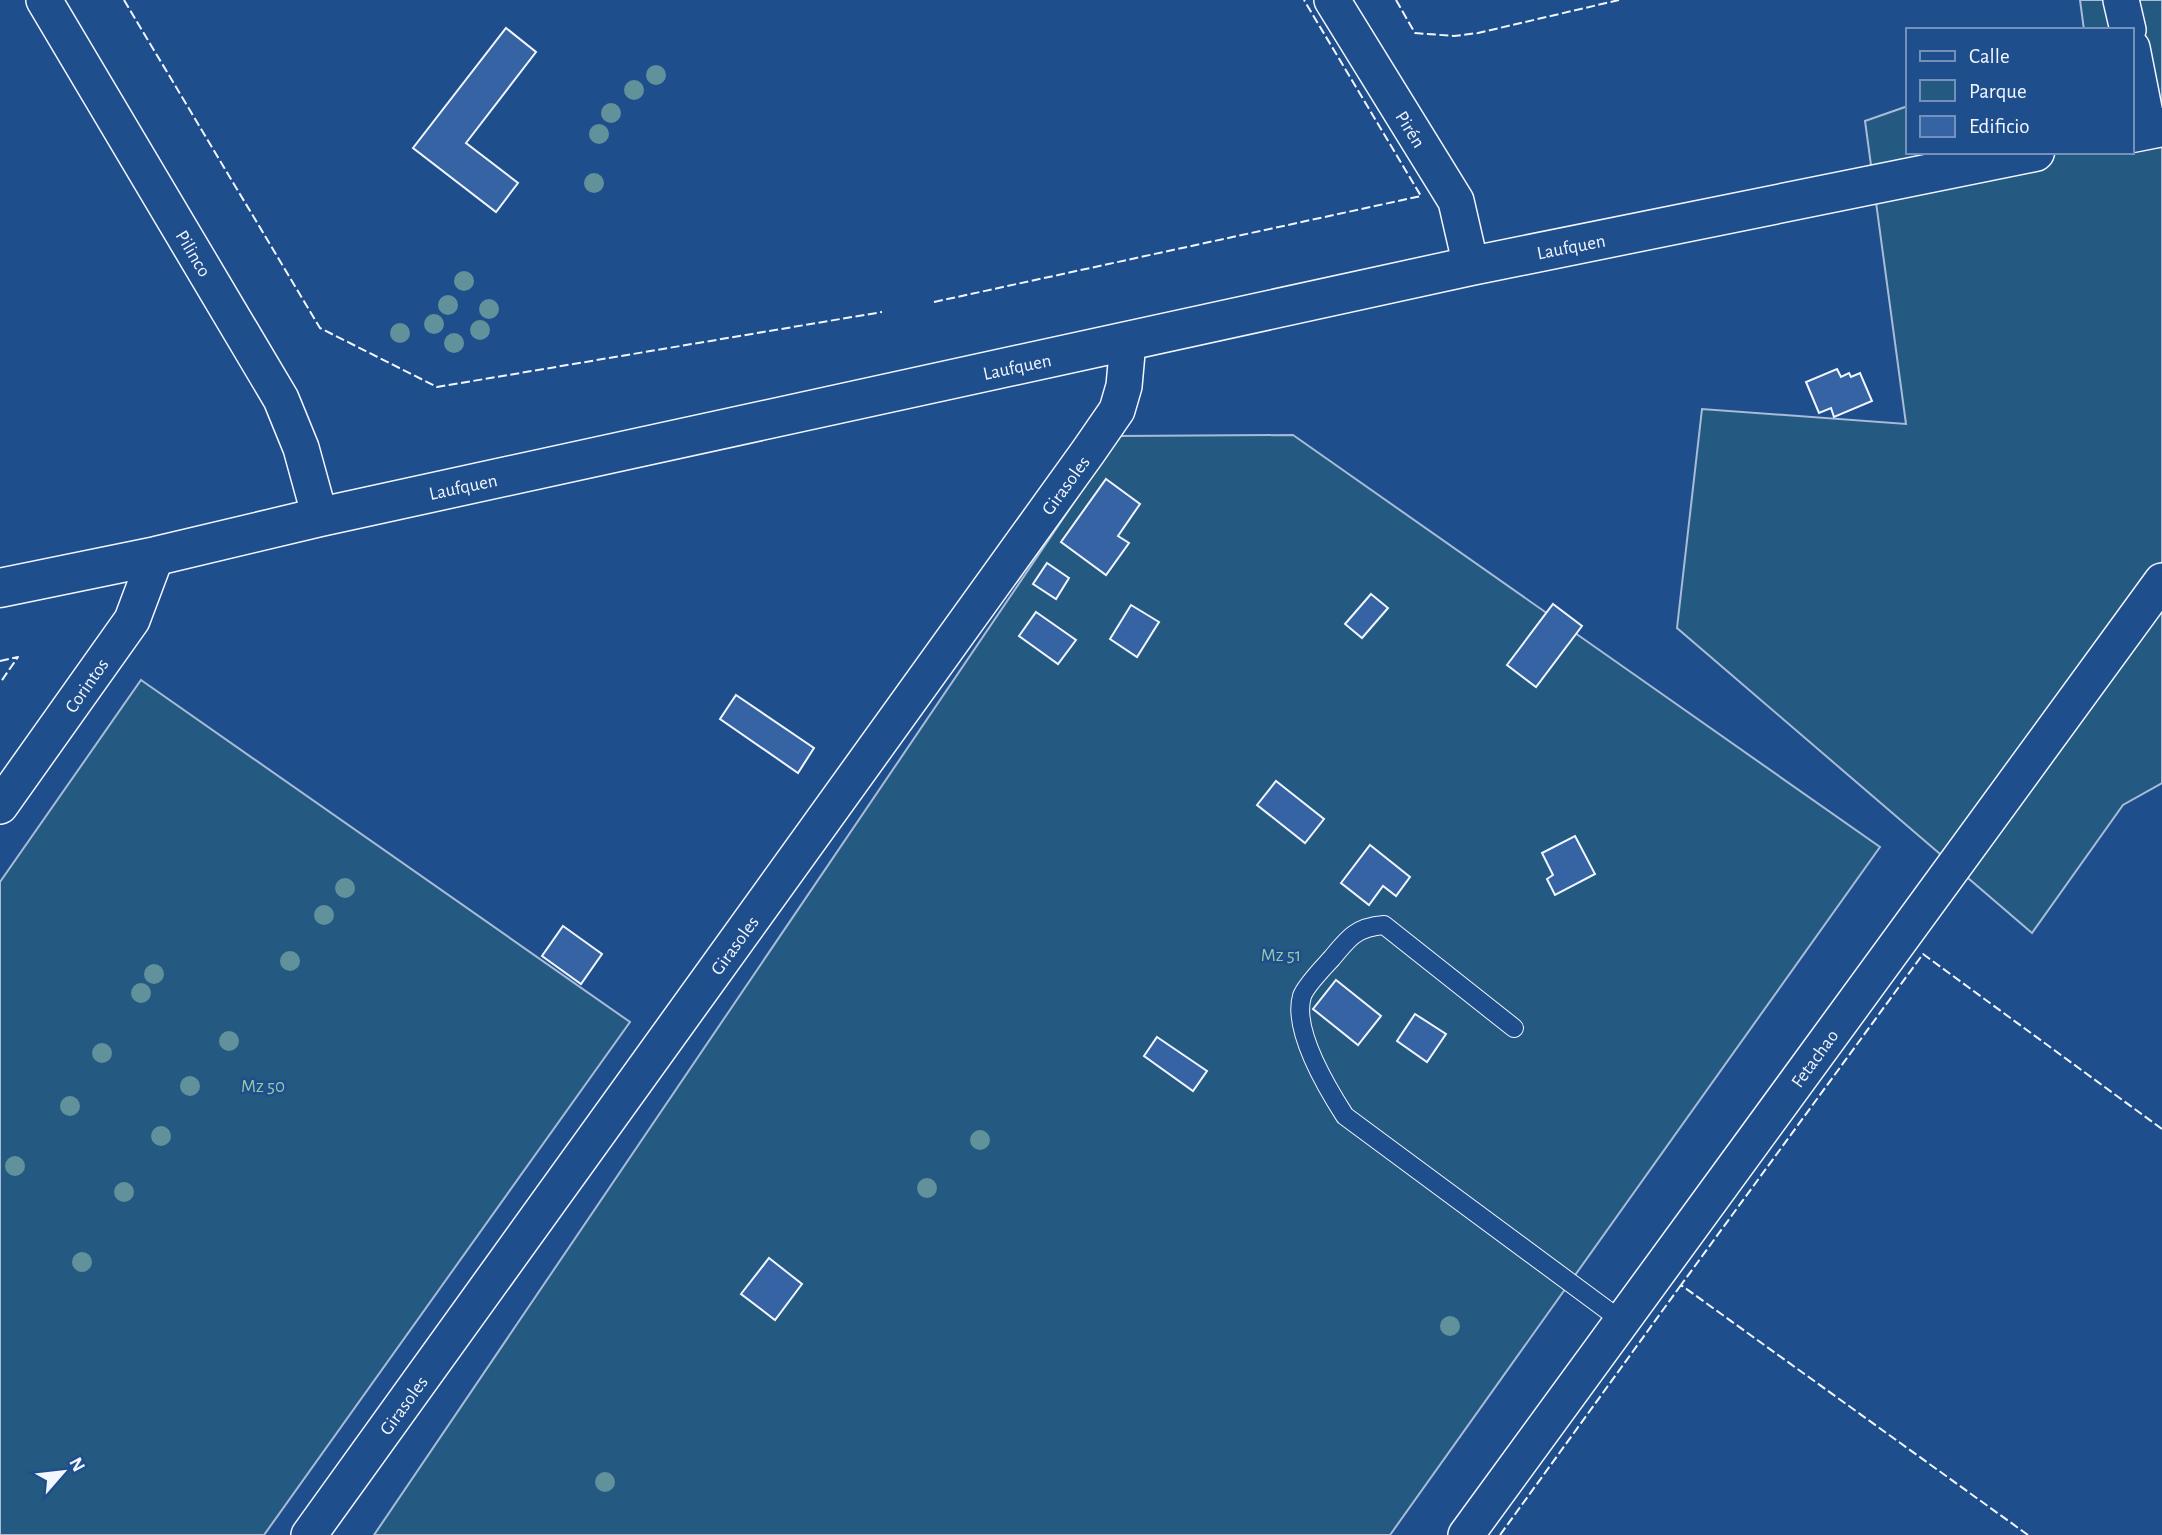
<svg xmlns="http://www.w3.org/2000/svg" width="2162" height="1535" viewBox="0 0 2162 1535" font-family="'Alegreya Sans',sans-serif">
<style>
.green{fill:#245a82;stroke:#a8bbd7;stroke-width:2}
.building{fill:#3563a3;stroke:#f2f6ff;stroke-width:2}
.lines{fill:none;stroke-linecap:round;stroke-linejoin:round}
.lane-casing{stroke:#f2f6ff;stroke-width:20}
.street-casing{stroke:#f2f6ff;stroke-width:38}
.secondary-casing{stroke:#f2f6ff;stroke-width:41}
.lane{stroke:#1f4e8c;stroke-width:18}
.street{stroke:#1f4e8c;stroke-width:35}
.secondary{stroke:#1f4e8c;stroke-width:38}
.fence{stroke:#f2f6ff;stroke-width:2;stroke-dasharray:9 3.5;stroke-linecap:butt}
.tree{fill:#61919a}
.labels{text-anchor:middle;stroke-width:5;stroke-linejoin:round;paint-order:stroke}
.street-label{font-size:19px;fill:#f2f6ff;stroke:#1f4e8c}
.park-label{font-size:19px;fill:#97c8a6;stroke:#1f4e8c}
</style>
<rect width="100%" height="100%" fill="#1f4e8c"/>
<!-- green -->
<path class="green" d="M2080,0H2162V783L2123,805L2032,933L1677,628L1702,409L1906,424L1865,121L1908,106V152H2132V30H2084Z
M1293,435L1880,847L1390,1535H374L1119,436Z
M141,680L630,1022L264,1535H0V882Z"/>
<!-- building -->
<path class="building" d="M506,28L536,52L466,143L518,183L496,212L413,148Z
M1837,369L1841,377L1849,373L1851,377L1860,373L1872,401L1834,417L1831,408L1819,413L1806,382Z
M1106,479L1140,504L1118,536L1129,543L1106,575L1061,542Z
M1047,563L1069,578L1056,599L1033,584Z
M1371,594L1388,608L1362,638L1345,624Z
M1553,604L1582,626L1536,687L1507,665Z
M1131,605L1159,622L1137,657L1110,639Z
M1036,612L1076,640L1058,664L1019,636Z
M736,695L814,748L798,773L720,719Z
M1276,781L1324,819L1305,843L1257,805Z
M1575,836L1595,874L1555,895L1547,879L1553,875L1542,853Z
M1370,845L1410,877L1396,896L1383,886L1369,905L1341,883Z
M563,926L602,954L581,984L542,956Z
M1336,980L1381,1016L1358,1045L1313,1009Z
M1415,1014L1446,1034L1427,1062L1397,1041Z
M1157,1037L1207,1071L1193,1091L1144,1056Z
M769,1258L802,1284L775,1320L741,1294Z"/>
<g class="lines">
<defs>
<path id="lane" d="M1514,1028L1384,925C1357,927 1349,937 1332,958C1324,967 1306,985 1302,996C1292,1030 1327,1088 1345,1116L1622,1321"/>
<path id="street" d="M44,0L281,399L301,448L320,517
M1332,0L1456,201L1471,266
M2121,0L2128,30
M2132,48L2148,129
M0,806L132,620L156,556
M309,1535L1088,452L1117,410L1124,386L1128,342
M1466,1535L2162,581"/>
<path id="secondary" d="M2132,133L2162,127
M0,588L156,556L320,517L1471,266L2035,152"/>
</defs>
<!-- lane casing -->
<use href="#lane" class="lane-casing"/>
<!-- street casing -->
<use href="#street" class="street-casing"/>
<!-- secondary casing -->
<use href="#secondary" class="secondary-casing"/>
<!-- lane -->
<use href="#lane" class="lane"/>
<!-- street -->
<use href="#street" class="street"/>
<!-- secondary -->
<use href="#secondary" class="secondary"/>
<!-- fence -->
<path class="fence" d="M124,0L320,328L437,387L882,312
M1396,0L1415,33L1454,36L1478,33L1619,0
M934,302L1421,196L1304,0
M0,661L18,657L0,683
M1500,1535L1681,1285
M2028,1535L1681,1285L1923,954L2162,1129"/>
</g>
<!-- trees -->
<g class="tree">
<circle cx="656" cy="75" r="10"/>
<circle cx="634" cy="90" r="10"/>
<circle cx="611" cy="113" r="10"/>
<circle cx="599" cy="134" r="10"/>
<circle cx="594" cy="183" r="10"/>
<circle cx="464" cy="281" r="10"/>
<circle cx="448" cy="305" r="10"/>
<circle cx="489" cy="309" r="10"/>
<circle cx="434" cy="324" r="10"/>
<circle cx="480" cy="330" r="10"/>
<circle cx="400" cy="333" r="10"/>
<circle cx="454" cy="343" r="10"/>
<circle cx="345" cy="888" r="10"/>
<circle cx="324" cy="915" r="10"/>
<circle cx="290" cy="961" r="10"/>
<circle cx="154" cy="974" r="10"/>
<circle cx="141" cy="993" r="10"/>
<circle cx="229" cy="1041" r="10"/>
<circle cx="102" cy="1053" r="10"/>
<circle cx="190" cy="1086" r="10"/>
<circle cx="70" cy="1106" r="10"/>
<circle cx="161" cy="1136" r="10"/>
<circle cx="980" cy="1140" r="10"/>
<circle cx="15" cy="1166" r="10"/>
<circle cx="927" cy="1188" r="10"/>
<circle cx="124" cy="1192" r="10"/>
<circle cx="82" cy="1262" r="10"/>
<circle cx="1450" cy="1326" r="10"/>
<circle cx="605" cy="1482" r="10"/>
</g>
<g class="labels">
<!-- street labels -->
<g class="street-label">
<text transform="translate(1411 129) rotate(58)" y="7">Pirén</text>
<text transform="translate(1571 246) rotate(-11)" y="7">Laufquen</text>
<text transform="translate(194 253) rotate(59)" y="7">Pilinco</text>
<text transform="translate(1017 366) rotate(-12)" y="7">Laufquen</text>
<text transform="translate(1065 485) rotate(-54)" y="7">Girasoles</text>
<text transform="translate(463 486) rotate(-12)" y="7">Laufquen</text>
<text transform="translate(86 685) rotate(-55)" y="7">Corintos</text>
<text transform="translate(734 945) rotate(-54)" y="7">Girasoles</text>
<text transform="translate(1814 1058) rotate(-54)" y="7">Fetachao</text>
<text transform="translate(403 1405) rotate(-54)" y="7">Girasoles</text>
</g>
<!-- park labels -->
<g class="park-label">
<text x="1281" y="961">Mz 51</text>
<text x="263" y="1092">Mz 50</text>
</g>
</g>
<!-- legend -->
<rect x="1906" y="28" width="228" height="126" fill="#1f4e8c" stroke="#7391ba" stroke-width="2"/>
<rect x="1920" y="51" width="35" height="10" fill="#1f4e8c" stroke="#7391ba" stroke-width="2"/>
<text x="1969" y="63" font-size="21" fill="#f2f6ff">Calle</text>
<rect x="1920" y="80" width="35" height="21" fill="#245a82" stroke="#7391ba" stroke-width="2"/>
<text x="1969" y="98" font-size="21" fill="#f2f6ff">Parque</text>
<rect x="1920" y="116" width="35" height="21" fill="#3563a3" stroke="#7391ba" stroke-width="2"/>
<text x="1969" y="133" font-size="21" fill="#f2f6ff">Edificio</text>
<!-- north arrow -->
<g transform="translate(63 1472) rotate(62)" stroke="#1f4e8c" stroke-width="5" paint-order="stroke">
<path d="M0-5L12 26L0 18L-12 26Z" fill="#f2f6ff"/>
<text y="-10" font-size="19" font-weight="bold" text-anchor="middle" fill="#f2f6ff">N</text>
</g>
</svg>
